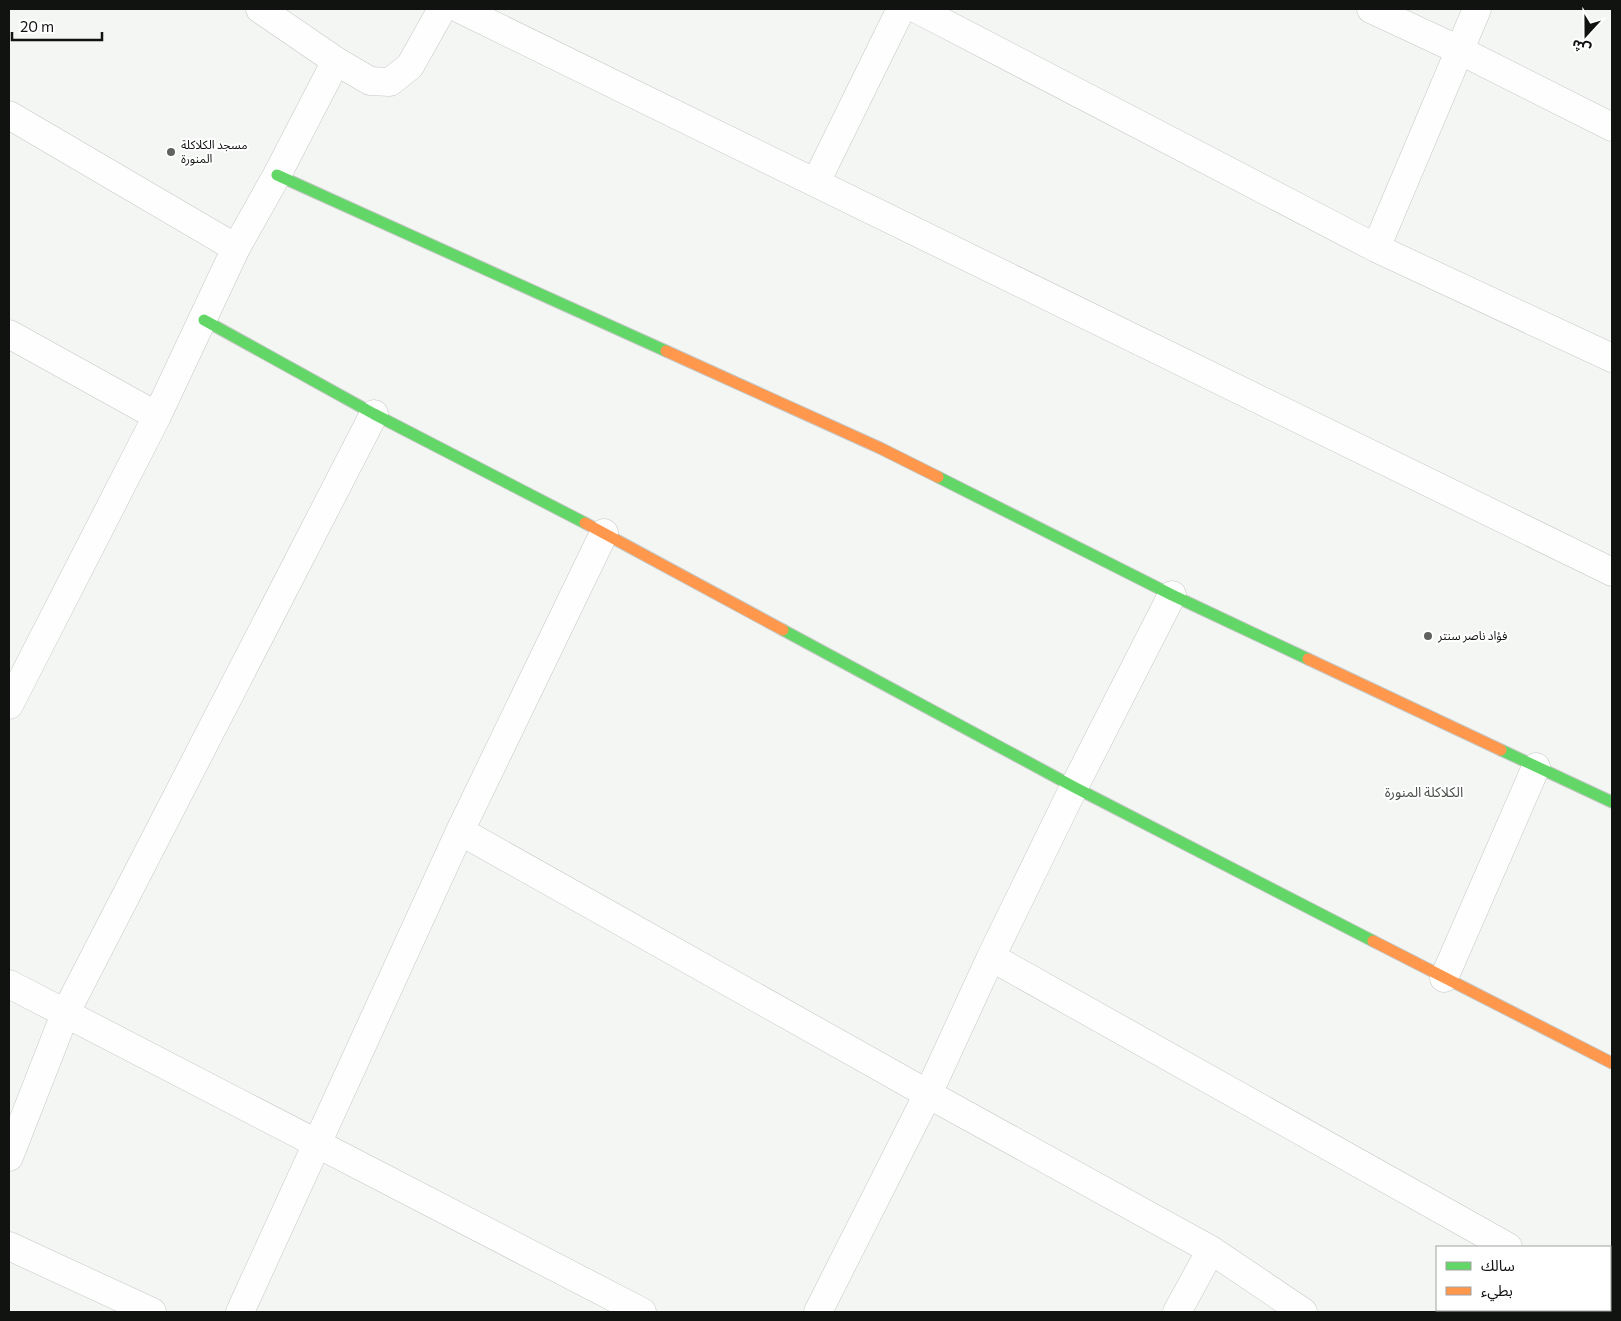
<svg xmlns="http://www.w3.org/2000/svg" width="1621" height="1321" viewBox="0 0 1621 1321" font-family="Commissioner,'Noto Sans Arabic',sans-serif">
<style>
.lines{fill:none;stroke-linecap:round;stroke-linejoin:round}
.street-casing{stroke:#c6c8c6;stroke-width:29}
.fast-casing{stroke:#c6c8c6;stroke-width:13}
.slow-casing{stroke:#c6c8c6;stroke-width:13}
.street{stroke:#fdfefd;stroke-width:28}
.fast{stroke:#63d668;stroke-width:11}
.slow{stroke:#ff974d;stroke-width:11}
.poi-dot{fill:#606260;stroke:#fff;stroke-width:2}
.labels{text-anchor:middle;stroke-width:4;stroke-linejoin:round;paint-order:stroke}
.poi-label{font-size:12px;fill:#111311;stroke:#fff;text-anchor:start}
.neighbourhood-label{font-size:14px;fill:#4c504c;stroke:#fff}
</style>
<rect width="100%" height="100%" fill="#f3f6f3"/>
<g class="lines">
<defs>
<path id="street" d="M260,9L336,61L370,81L390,82L410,66L442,9
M460,9L1612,572
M917,9L1376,248L1612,358
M1371,9L1459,50L1612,127
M9,115L236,248
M816,182L901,9
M1376,248L1477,9
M9,334L157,416
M9,705L157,416L236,248L277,175L336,61
M460,831L928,1094L1211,1250L1303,1312
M991,957L1508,1247
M1444,978L1536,767
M9,984L642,1312
M9,1157L65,1014L374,414
M9,1246L152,1312
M1610,1304L1612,1306
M240,1312L460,831L604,533
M818,1312L928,1094L991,957L1074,787L1172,595
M1177,1312L1211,1250"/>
<path id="fast" d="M277,175L666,351
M204,320L374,414L585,523
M938,477L1172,595L1308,659
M783,630L1074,787L1373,941
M1501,750L1612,802"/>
<path id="slow" d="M666,351L880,448L938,477
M585,523L783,630
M1308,659L1501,750
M1373,941L1612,1063"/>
</defs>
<!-- street casing -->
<use href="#street" class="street-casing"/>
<!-- fast casing -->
<use href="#fast" class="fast-casing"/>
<!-- slow casing -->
<use href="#slow" class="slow-casing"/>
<!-- street -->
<use href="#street" class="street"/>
<!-- fast -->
<use href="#fast" class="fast"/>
<!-- slow -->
<use href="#slow" class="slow"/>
</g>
<!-- markers -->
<g class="poi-dot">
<circle cx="171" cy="152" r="5"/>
<circle cx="1428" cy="636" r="5"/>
</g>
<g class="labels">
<!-- poi labels -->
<g class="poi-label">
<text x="181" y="149">مسجد الكلاكلة<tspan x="181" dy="14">المنورة</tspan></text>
<text x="1438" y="640">فؤاد ناصر سنتر</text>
</g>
<!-- neighbourhood labels -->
<g class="neighbourhood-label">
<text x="1424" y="797">الكلاكلة المنورة</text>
</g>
</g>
<!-- border -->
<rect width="1621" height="1321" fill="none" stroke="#111311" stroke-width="20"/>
<!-- legend -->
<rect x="1436" y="1246" width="175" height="65" fill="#ffffff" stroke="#a0a1a0"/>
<rect x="1446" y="1262" width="25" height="8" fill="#63d668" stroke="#a0a1a0"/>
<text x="1481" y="1271" font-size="15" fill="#111311">سالك</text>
<rect x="1446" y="1287" width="25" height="8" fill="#ff974d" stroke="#a0a1a0"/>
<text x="1481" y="1296" font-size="15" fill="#111311">بطيء</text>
<!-- north arrow -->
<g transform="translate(1586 35) rotate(201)" stroke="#ffffff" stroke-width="4" paint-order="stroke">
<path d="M0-4L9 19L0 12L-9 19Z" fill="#111311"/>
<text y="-8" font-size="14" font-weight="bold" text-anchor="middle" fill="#111311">ش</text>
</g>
<!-- scale -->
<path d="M12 32v8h90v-8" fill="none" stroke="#111311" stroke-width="2.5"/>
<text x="20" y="32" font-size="15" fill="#111311" stroke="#ffffff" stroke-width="4" paint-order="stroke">20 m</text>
</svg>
